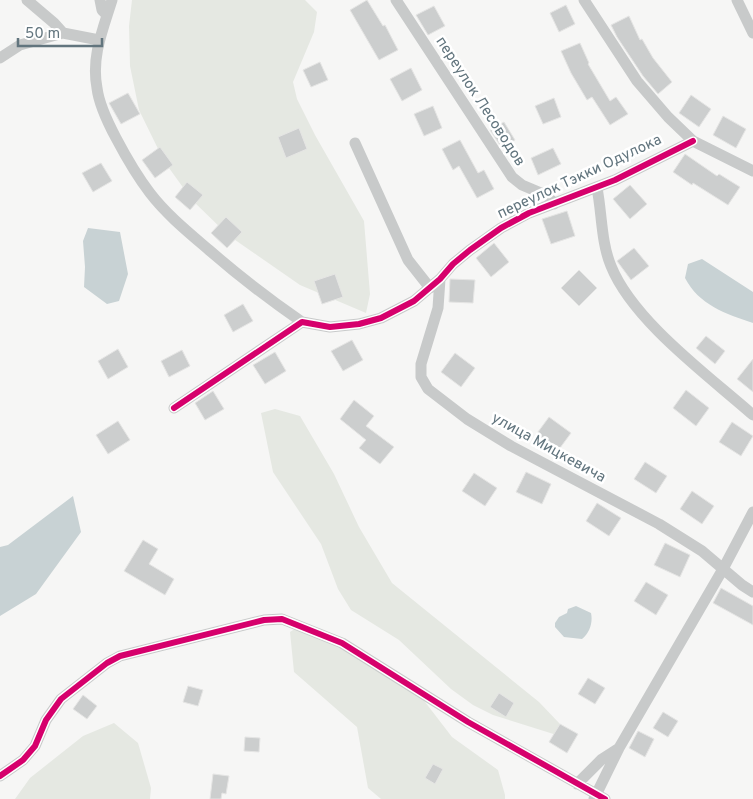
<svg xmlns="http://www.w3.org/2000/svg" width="753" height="799" viewBox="0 0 753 799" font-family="Overpass,sans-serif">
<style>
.green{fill:#e5e8e2}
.water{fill:#c8d2d4}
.building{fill:#cccece;stroke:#e5e5e4}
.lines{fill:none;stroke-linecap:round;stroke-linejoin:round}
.street{stroke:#c8caca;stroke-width:11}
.cycleway-casing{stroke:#fff;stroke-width:9}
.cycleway{stroke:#d6006c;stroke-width:6}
.labels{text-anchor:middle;stroke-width:5;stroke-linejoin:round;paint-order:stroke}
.street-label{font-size:15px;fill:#62757e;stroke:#fff}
</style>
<rect width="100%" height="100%" fill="#f6f6f5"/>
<!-- green -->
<path class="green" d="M132,0H305L317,12L314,32L293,82L297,99L315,135L364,221L370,294L366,313L300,285L228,235L192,200L164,161L139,110L130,66L129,26Z
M275,409L300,416L334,474L359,527L392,583L539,702L560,724L563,737L493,715L473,705L451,689L399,640L351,610L338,589L321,544L273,472L261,413Z
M301,625L412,685L452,737L498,770L505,795V799H381L368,788L357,727L294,672L290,632Z
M114,723L138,743L151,788L150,799H15L30,778L83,736Z"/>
<!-- water -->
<path class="water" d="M88,228L120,232L128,274L119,301L107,304L84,287L85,267L83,241Z
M702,259L753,292V323C726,314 699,305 685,278L688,264Z
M73,496L81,532L36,594L0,616V547L8,545Z
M576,606L591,613C593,622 590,633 582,639L564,637L555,627V623L559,617L567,613L568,609Z"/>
<!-- building -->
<path class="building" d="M367,0L383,26L385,25L398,50L379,60L350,10Z
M566,5L575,24L559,32L550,13Z
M434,6L445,26L428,35L416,15Z
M629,16L640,40L642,39L653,58L672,82L658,94L643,76L617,37L611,25Z
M580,43L589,63L588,64L610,101L616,97L628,114L610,125L592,97L587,100L571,73L561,51Z
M320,62L328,80L311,87L303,70Z
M411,68L422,90L402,101L390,79Z
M128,93L140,114L121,124L109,103Z
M691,95L711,109L699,127L679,113Z
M554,98L561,117L543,124L535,106Z
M433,106L442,128L424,136L414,114Z
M723,116L746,129L736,148L713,135Z
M504,122L515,140L502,148L490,130Z
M299,128L307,149L286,158L278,137Z
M460,140L478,173L484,170L494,189L477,198L459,166L453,170L442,149Z
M160,147L173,165L155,178L142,160Z
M553,148L561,164L538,175L531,158Z
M685,154L717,176L719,174L740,187L728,205L693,183L692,185L673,172Z
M101,163L112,181L93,192L82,173Z
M187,182L203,195L190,210L175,197Z
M630,185L647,204L630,219L613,199Z
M567,211L575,236L551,244L542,219Z
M226,217L242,232L227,248L211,233Z
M494,243L509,262L491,277L476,258Z
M634,248L649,266L631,280L617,261Z
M579,270L597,288L579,306L561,288Z
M335,274L343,297L322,304L314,281Z
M450,279L475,280L473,303L449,302Z
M243,304L253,321L233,332L224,315Z
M706,336L725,351L715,364L696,348Z
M352,340L363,360L343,371L331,351Z
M118,349L128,367L108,379L98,361Z
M182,350L190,366L169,377L161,361Z
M275,352L286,371L265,384L253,365Z
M455,353L475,368L461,387L441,372Z
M753,359V392L737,379Z
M686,390L709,408L696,426L673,408Z
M213,391L224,409L205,420L195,403Z
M354,400L374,416L366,426L394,447L380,464L359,448L366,440L340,419Z
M549,417L571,433L557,452L535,436Z
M118,421L130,440L108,454L96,435Z
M732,422L753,436L741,456L719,442Z
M645,462L667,476L656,493L634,479Z
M526,472L551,484L542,504L516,492Z
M474,473L497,488L485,506L462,491Z
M692,491L714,506L702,524L680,509Z
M597,503L621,518L609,536L586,521Z
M143,540L158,549L149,564L174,579L165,595L124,571Z
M665,543L690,555L680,577L654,565Z
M646,582L668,595L656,615L634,601Z
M721,588L753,606V625L713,603Z
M588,678L605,688L595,704L578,694Z
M188,686L203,690L198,706L183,702Z
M499,693L514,703L506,717L490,707Z
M83,695L97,706L87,719L73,709Z
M663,712L678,721L668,737L653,728Z
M560,724L578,734L567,753L549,742Z
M638,731L654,739L645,757L629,748Z
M245,737L260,738L259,752L244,751Z
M433,764L443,769L435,784L425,778Z
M213,774L229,776L226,794L222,793L221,799H210Z"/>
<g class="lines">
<!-- street -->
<path class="street" d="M27,0L54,23L63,33
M100,0L102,10L107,15
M112,0C103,29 91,57 97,88C99,105 108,123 116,138C126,157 137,176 150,193C166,214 188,232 209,250C239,276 270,300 302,322
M396,0L512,177L522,185L548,196L554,204
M584,0L637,81L668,117L693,141L753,171
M737,0L753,33
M0,58L20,45L63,33L99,40
M355,143L408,260L430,288
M597,188C602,213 601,242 611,266C633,321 709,376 753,415
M440,279L438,308L421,364V377L428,389L467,419L511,446L659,524L702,551L742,585L753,592
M174,408L302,322L330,327L359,324L381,318L414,301L440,279L453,264L470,250L501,228L529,213L615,180L693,141
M0,776L23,760L35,746L46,720L61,699L107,663L120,656L264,620L282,619L342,643L468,722L605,799
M577,784L602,759L619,748
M594,799L619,748L723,569L753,512"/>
<defs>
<path id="cycleway" d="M174,408L302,322L330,327L359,324L381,318L414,301L440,279L453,264L470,250L501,228L529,213L615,180L693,141
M0,776L23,760L35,746L46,720L61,699L107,663L120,656L264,620L282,619L342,643L468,722L605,799"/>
</defs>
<!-- cycleway casing -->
<use href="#cycleway" class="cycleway-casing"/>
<!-- cycleway -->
<use href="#cycleway" class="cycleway"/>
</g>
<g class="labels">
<!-- street labels -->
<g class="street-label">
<text transform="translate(481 101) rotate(57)" y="5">переулок Лесоводов</text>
<text transform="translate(579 176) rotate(-25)" y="5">переулок Тэкки Одулока</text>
<text transform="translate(549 447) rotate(29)" y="5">улица Мицкевича</text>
</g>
</g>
<!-- scale -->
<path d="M18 38v8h84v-8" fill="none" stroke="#62757e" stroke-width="2.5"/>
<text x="25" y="38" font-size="15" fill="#62757e" stroke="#ffffff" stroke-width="4" paint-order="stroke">50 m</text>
</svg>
